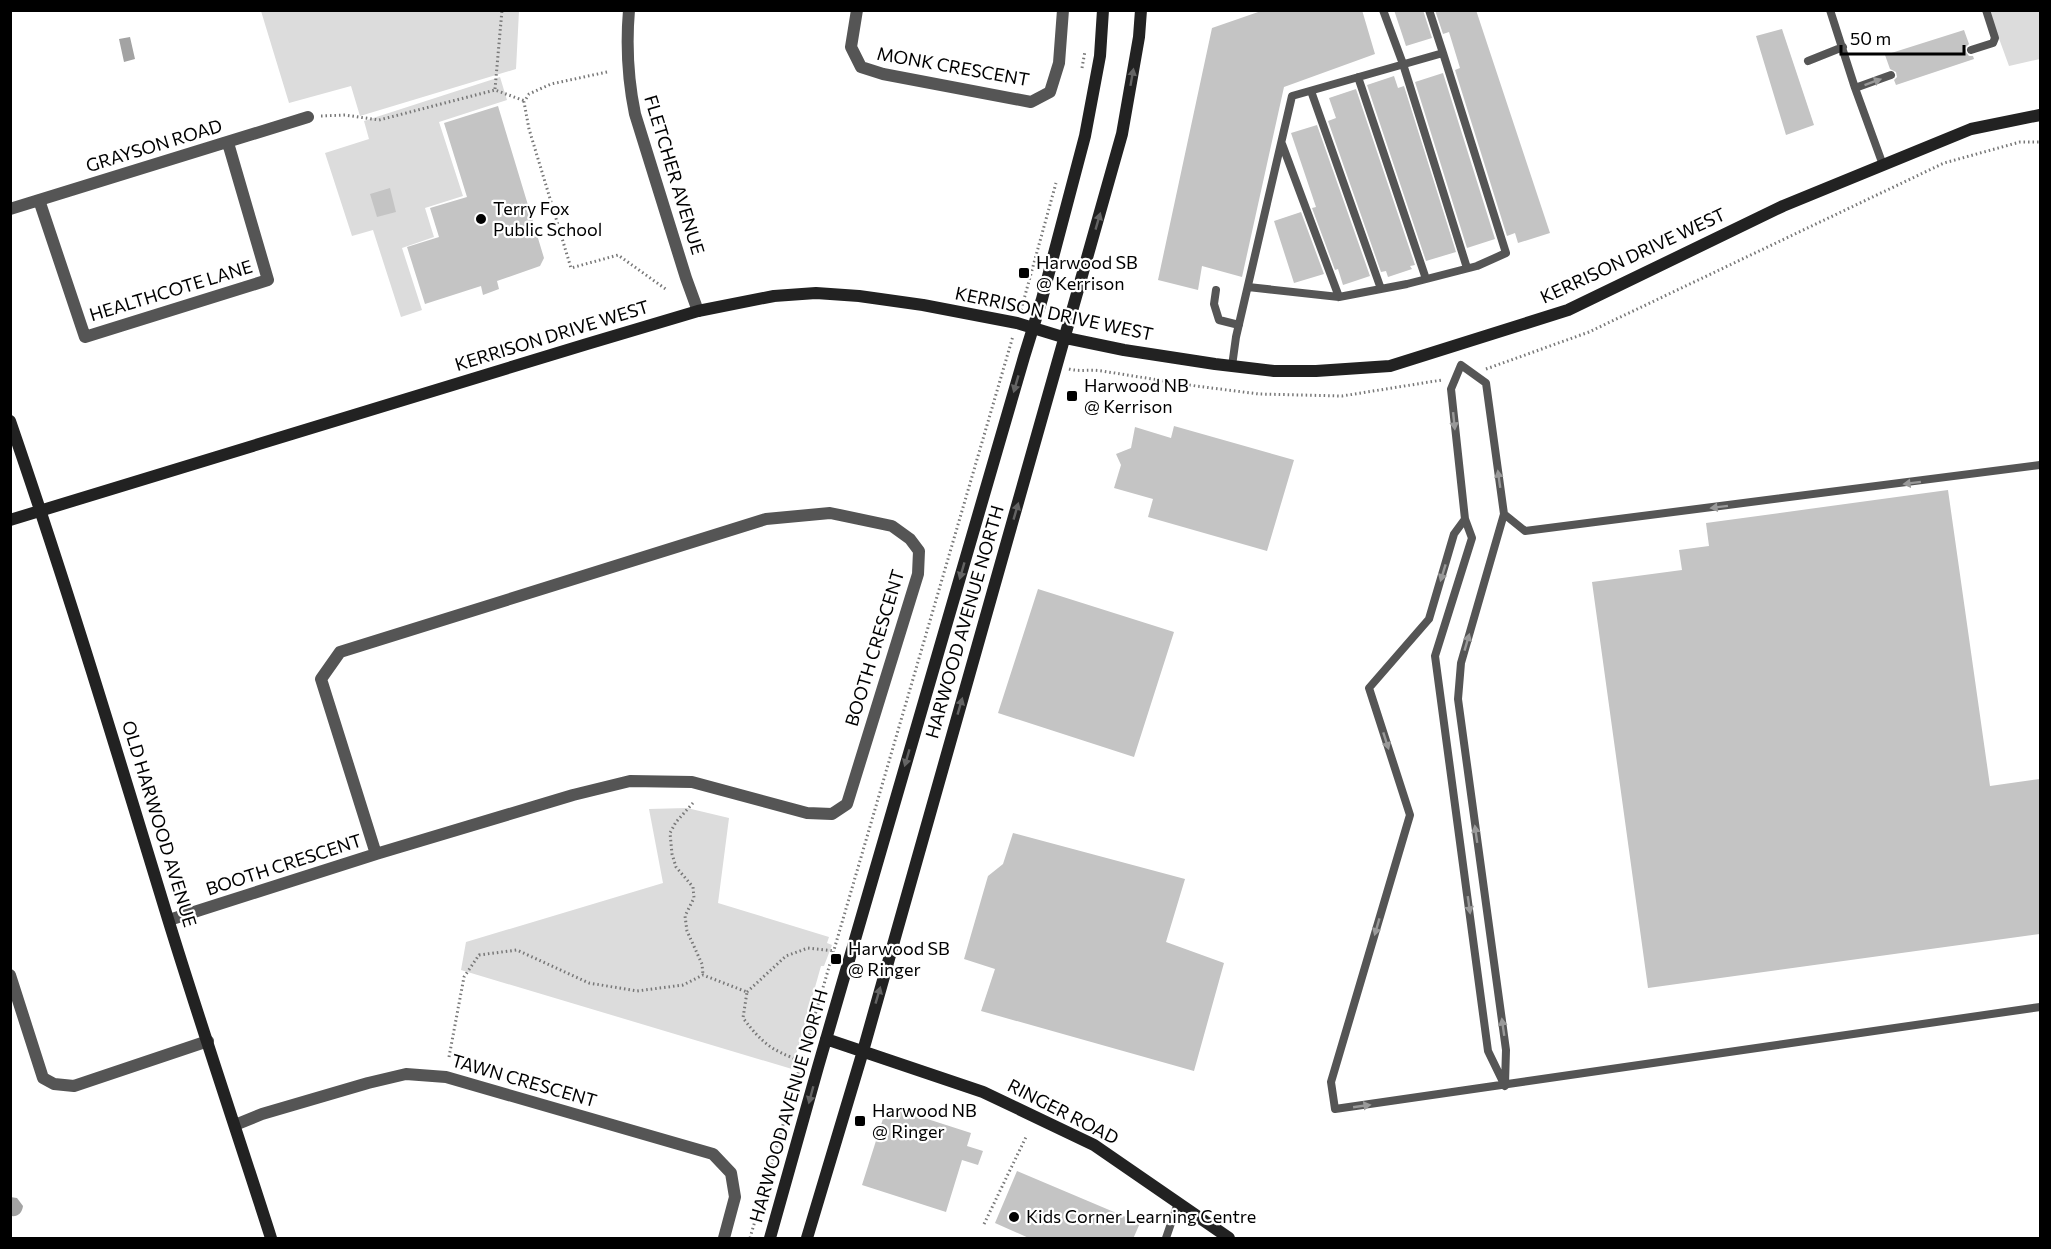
<svg xmlns="http://www.w3.org/2000/svg" width="2051" height="1249" viewBox="0 0 2051 1249" font-family="Commissioner,sans-serif">
<style>
.green{fill:#dcdcdc}
.water{fill:#a3a3a3}
.building{fill:#c4c4c4}
.lines{fill:none;stroke-linecap:round;stroke-linejoin:round}
.path{stroke:#777;stroke-width:3;stroke-dasharray:1.5 3;stroke-linecap:butt}
.lane{stroke:#555;stroke-width:8}
.street{stroke:#555;stroke-width:12}
.secondary{stroke:#222;stroke-width:12}
.oneway{fill:#646464}
.oneway2{fill:#999}
.poi-dot{fill:#000;stroke:#fff;stroke-width:2}
.labels{text-anchor:middle;stroke-width:4.5;stroke-linejoin:round;paint-order:stroke}
.street-label{font-size:18px;fill:#000;stroke:#fff}
.poi-label{font-size:18px;fill:#000;stroke:#fff;text-anchor:start}
</style>
<rect width="100%" height="100%" fill="#fff"/>
<!-- green -->
<path class="green" d="M261,11H519L516,69L360,116L351,86L289,103Z
M1989,11H2040V59L2009,66Z
M500,77L507,100L439,122L463,196L425,208L434,237L402,248L422,310L401,317L373,230L352,236L325,153L369,139L364,121Z
M687,808L729,818L718,903L829,937L827,943L832,945L824,966H821L792,1069L461,970L466,942L663,883L649,809Z"/>
<!-- water -->
<path class="water" d="M130,37L135,59L124,62L119,39Z
M10,1197L17,1198L23,1206C22,1213 18,1217 11,1216Z"/>
<!-- building -->
<path class="building" d="M1264,10H1362L1375,54L1284,87L1242,277L1202,266L1198,290L1158,280L1212,28Z
M1394,10H1423L1432,38L1406,46Z
M1435,10H1476L1550,233L1518,243L1515,233L1507,236L1455,70L1460,68L1449,32L1443,34Z
M1782,29L1814,125L1786,135L1756,36Z
M1964,30L1969,44L1965,48L1966,52L1969,56H1973L1974,59L1896,85L1894,80L1897,77L1896,72L1890,69L1885,55Z
M1443,73L1495,239L1467,248L1415,82Z
M1394,76L1398,88L1404,86L1456,252L1426,261L1367,85Z
M1356,89L1415,265L1410,266L1412,269L1388,277L1386,271L1381,272L1328,121L1336,118L1329,98Z
M498,106L544,258L540,266L497,281L499,289L483,295L481,286L425,304L407,247L439,237L430,208L467,197L444,123Z
M1317,125L1370,276L1343,285L1338,269L1335,270L1312,208L1316,207L1291,133Z
M390,188L396,212L377,217L370,194Z
M1301,212L1324,274L1294,283L1274,221Z
M1174,426L1294,460L1267,551L1148,517L1153,499L1114,488L1121,465L1116,454L1131,448L1135,427L1171,438Z
M1948,490L1990,786L2040,779V934L1648,988L1592,582L1682,570L1679,550L1709,546L1706,523Z
M1038,589L1174,632L1134,757L998,713Z
M1013,833L1185,879L1166,942L1224,963L1194,1071L981,1011L995,969L964,959L988,876L1003,864Z
M887,1106L971,1133L967,1146L983,1151L978,1165L962,1160L946,1212L862,1185Z
M1017,1171L1140,1223L1133,1239H1031L995,1223Z"/>
<g class="lines">
<!-- path -->
<path class="path" d="M1082,68L1085,51
M607,72L551,84L529,94L524,102L529,129L571,268L618,255L667,290
M495,89L502,10
M321,116L345,115L379,120L495,90L525,101
M1021,310L1056,183
M1069,369C1080,372 1090,369 1102,371L1196,386L1259,394L1342,396L1442,380
M1486,369L1589,332L1944,163L2020,142H2040
M693,803L676,822L670,833L672,854L676,867L693,887L694,898L685,916L687,931L702,964L703,975
M747,992L786,956L808,948L835,951
M449,1057L464,977L479,955L517,950L589,983L637,991L683,985L703,975L747,992L743,1018C763,1044 771,1050 801,1061
M984,1224L1026,1137
M750,1238L1013,336"/>
<!-- lane -->
<path class="lane" d="M1383,10L1403,64L1467,268
M1429,10L1443,53
M1830,10L1855,88L1883,165
M1971,50L1993,43L1995,38L1986,10
M1808,61L1843,47
M1358,77L1426,279
M1855,88L1891,75
M1311,91L1381,289
M1282,144L1339,297
M1216,290L1214,304L1219,320L1239,325
M1232,366L1236,337L1292,96L1443,53L1506,253L1477,266L1407,284L1339,297L1248,287
M1504,514L1461,663L1458,699L1506,1050L1505,1084
M1465,519L1454,534L1429,619L1369,688L1410,815L1331,1082L1335,1109L2040,1007
M1505,1086L1488,1051L1435,656L1472,538L1465,519L1451,389L1461,365L1486,383L1504,514L1525,531L2040,465
M1166,1238L1178,1203"/>
<!-- street -->
<path class="street" d="M629,10C626,45 628,80 635,114L686,278L698,311
M857,10L851,47L861,67L883,74L1031,102L1050,92L1059,63L1063,10
M39,200L85,337L268,280L228,143
M10,209L308,117
M830,513L892,526L910,539L919,551L918,574L847,804L832,814L807,813L692,782L630,781L573,795L376,854L321,679L340,652L766,519Z
M169,920L376,854
M10,975L43,1078L54,1084L74,1086L208,1041
M235,1125L262,1114L368,1083L406,1074L446,1077L713,1154L731,1173L735,1197L724,1238"/>
<!-- secondary -->
<path class="secondary" d="M10,421C67,586 117,752 168,919C201,1026 237,1132 271,1238
M10,520L587,344L698,311L774,296L816,293L859,296L923,305L1017,323L1066,338L1124,350L1215,364L1274,371H1316L1390,366L1568,310L1783,206L1971,129L2040,115
M826,1039L983,1092L1094,1145L1229,1238
M770,1238L818,1067L1024,357L1042,299L1085,136L1100,56L1103,10
M807,1238L863,1051L1122,134L1139,37L1141,10"/>
</g>
<!-- one-way arrows -->
<defs><path id="oneway-solid" d="M-6-.8H1V-3.2L6.5 0L1 3.2V.8H-6Z" transform="scale(1.5)"/></defs>
<g class="oneway">
<use href="#oneway-solid" transform="translate(1132 77) rotate(-80)"/>
<use href="#oneway-solid" transform="translate(1098 221) rotate(-74)"/>
<use href="#oneway-solid" transform="translate(1016 384) rotate(106)"/>
<use href="#oneway-solid" transform="translate(1016 511) rotate(-74)"/>
<use href="#oneway-solid" transform="translate(962 571) rotate(106)"/>
<use href="#oneway-solid" transform="translate(960 706) rotate(-74)"/>
<use href="#oneway-solid" transform="translate(907 758) rotate(106)"/>
<use href="#oneway-solid" transform="translate(878 995) rotate(-74)"/>
<use href="#oneway-solid" transform="translate(811 1095) rotate(105)"/>
</g>
<g class="oneway2">
<use href="#oneway-solid" transform="translate(1873 82) rotate(-20)"/>
<use href="#oneway-solid" transform="translate(1454 421) rotate(84)"/>
<use href="#oneway-solid" transform="translate(1499 479) rotate(-98)"/>
<use href="#oneway-solid" transform="translate(1912 483) rotate(173)"/>
<use href="#oneway-solid" transform="translate(1719 507) rotate(173)"/>
<use href="#oneway-solid" transform="translate(1443 573) rotate(107)"/>
<use href="#oneway-solid" transform="translate(1467 642) rotate(-74)"/>
<use href="#oneway-solid" transform="translate(1386 741) rotate(72)"/>
<use href="#oneway-solid" transform="translate(1476 834) rotate(-98)"/>
<use href="#oneway-solid" transform="translate(1469 905) rotate(82)"/>
<use href="#oneway-solid" transform="translate(1377 927) rotate(106)"/>
<use href="#oneway-solid" transform="translate(1503 1027) rotate(-98)"/>
<use href="#oneway-solid" transform="translate(1362 1106) rotate(-8)"/>
</g>
<!-- markers -->
<g class="poi-dot">
<circle cx="481" cy="219" r="6"/>
<rect x="1018" y="267" width="12" height="12" rx="3"/>
<rect x="1066" y="390" width="12" height="12" rx="3"/>
<rect x="830" y="953" width="12" height="12" rx="3"/>
<rect x="854" y="1115" width="12" height="12" rx="3"/>
<circle cx="1014" cy="1217" r="6"/>
</g>
<g class="labels">
<!-- street labels -->
<g class="street-label">
<text transform="translate(953 67) rotate(10)" y="6">MONK CRESCENT</text>
<text transform="translate(154 146) rotate(-17)" y="6">GRAYSON ROAD</text>
<text transform="translate(674 175) rotate(73)" y="6">FLETCHER AVENUE</text>
<text transform="translate(1633 256) rotate(-25)" y="6">KERRISON DRIVE WEST</text>
<text transform="translate(171 291) rotate(-17)" y="6">HEALTHCOTE LANE</text>
<text transform="translate(1054 314) rotate(12)" y="6">KERRISON DRIVE WEST</text>
<text transform="translate(552 336) rotate(-17)" y="6">KERRISON DRIVE WEST</text>
<text transform="translate(965 622) rotate(-74)" y="6">HARWOOD AVENUE NORTH</text>
<text transform="translate(875 648) rotate(-73)" y="6">BOOTH CRESCENT</text>
<text transform="translate(159 824) rotate(73)" y="6">OLD HARWOOD AVENUE</text>
<text transform="translate(284 865) rotate(-18)" y="6">BOOTH CRESCENT</text>
<text transform="translate(524 1081) rotate(16)" y="6">TAWN CRESCENT</text>
<text transform="translate(789 1106) rotate(-74)" y="6">HARWOOD AVENUE NORTH</text>
<text transform="translate(1063 1112) rotate(27)" y="6">RINGER ROAD</text>
</g>
<!-- poi labels -->
<g class="poi-label">
<text x="493" y="215">Terry Fox<tspan x="493" dy="21">Public School</tspan></text>
<text x="1036" y="269">Harwood SB<tspan x="1036" dy="21">@ Kerrison</tspan></text>
<text x="1084" y="392">Harwood NB<tspan x="1084" dy="21">@ Kerrison</tspan></text>
<text x="848" y="955">Harwood SB<tspan x="848" dy="21">@ Ringer</tspan></text>
<text x="872" y="1117">Harwood NB<tspan x="872" dy="21">@ Ringer</tspan></text>
<text x="1026" y="1223">Kids Corner Learning Centre</text>
</g>
</g>
<!-- border -->
<rect width="2051" height="1249" fill="none" stroke="#000000" stroke-width="24"/>
<!-- scale -->
<path d="M1841 45v9h123v-9" fill="none" stroke="#000000" stroke-width="3"/>
<text x="1850" y="45" font-size="18" fill="#000000" stroke="#ffffff" stroke-width="4.5" paint-order="stroke">50 m</text>
</svg>
